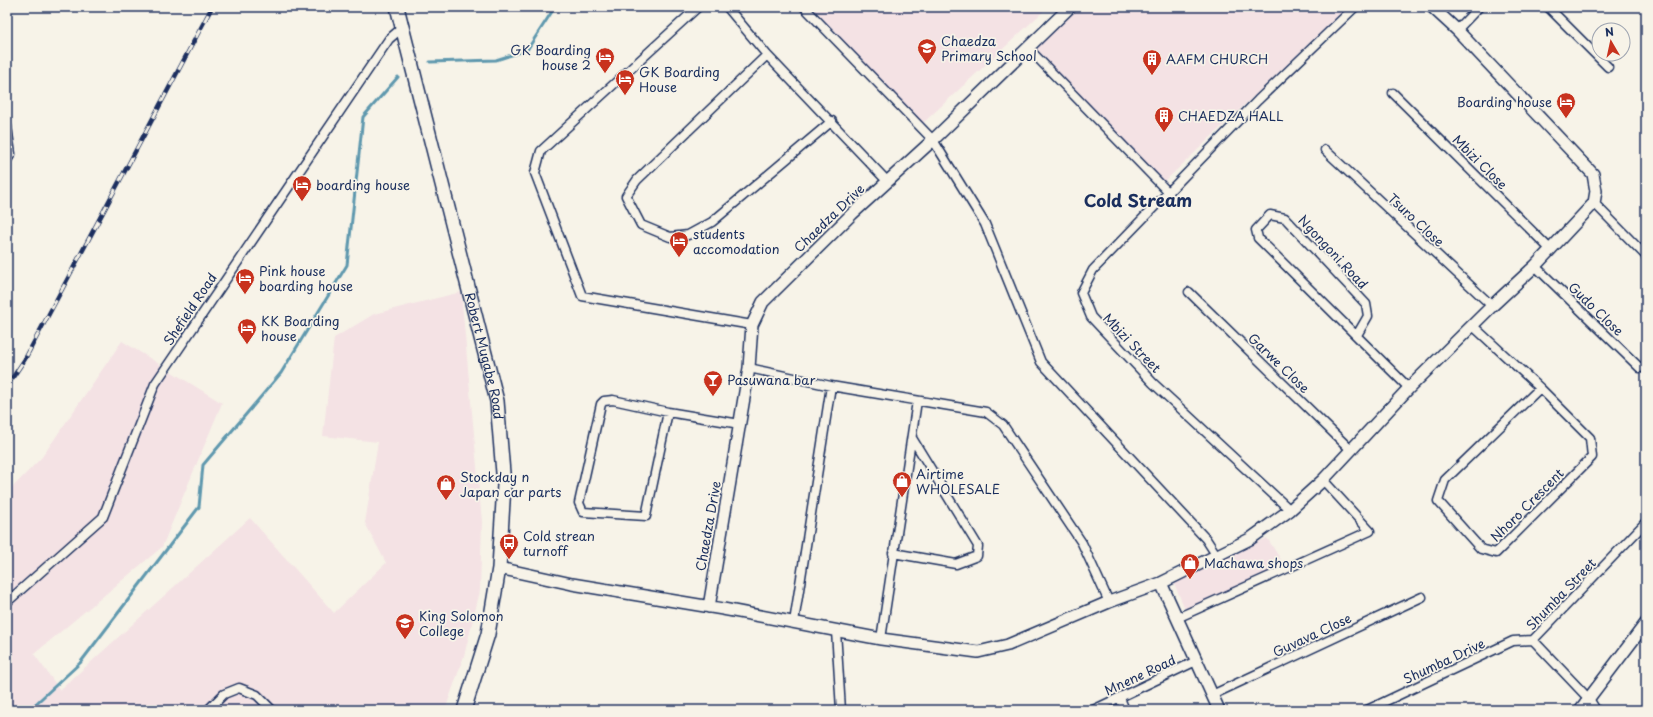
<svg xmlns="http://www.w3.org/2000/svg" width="1653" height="717" viewBox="0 0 1653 717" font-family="'Playpen Sans',sans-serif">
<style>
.built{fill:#f4e2e4}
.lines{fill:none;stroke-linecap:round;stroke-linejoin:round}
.stream{stroke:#5f98ae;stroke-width:3}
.street-casing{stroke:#1b2f5e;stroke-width:11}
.secondary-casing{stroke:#1b2f5e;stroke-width:14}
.primary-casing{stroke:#1b2f5e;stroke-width:16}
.street{stroke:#f7f3e8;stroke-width:8}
.secondary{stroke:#f7f3e8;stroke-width:11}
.primary{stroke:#f7f3e8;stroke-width:13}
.rail-casing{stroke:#1b2f5e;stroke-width:4.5}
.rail{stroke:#f7f3e8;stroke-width:3;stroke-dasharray:9;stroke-linecap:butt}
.labels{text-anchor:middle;stroke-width:3.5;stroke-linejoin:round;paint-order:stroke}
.poi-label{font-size:13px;fill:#1b2f5e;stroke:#f7f3e8;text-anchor:start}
.street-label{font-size:13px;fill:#1b2f5e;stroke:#f7f3e8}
.district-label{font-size:17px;font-weight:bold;fill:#1b2f5e;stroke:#f7f3e8}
</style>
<rect width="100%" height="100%" fill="#f7f3e8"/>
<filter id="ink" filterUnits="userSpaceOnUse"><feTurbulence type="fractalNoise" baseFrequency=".025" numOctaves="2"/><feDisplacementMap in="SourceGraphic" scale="8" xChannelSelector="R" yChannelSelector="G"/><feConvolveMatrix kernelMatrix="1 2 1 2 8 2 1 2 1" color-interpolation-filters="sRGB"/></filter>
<g filter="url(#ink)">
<!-- built -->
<path class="built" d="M812,7H1048L923,123Z
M1075,7H1347L1164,182L1032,48Z
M461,292L482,522L480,591L464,656L445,710H7V493L42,457L122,341L222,403L162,547L34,654L60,690L250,518L334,613L386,563L365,523L378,442L323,436L334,338L374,314Z
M1267,538L1285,566L1185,609L1173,581Z"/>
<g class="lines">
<!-- stream -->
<path class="stream" d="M430,62L496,60L527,50L555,7
M29,710L80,663L199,507L203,465L281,373L347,265L363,117L398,77"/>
<defs>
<path id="street" d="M698,7L541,151L535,173L582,296L752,325
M727,7L767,55L888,182
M804,7L933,140L985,224L1041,362L1206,539L1217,556
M1548,7L1608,67
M1457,30L1479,7
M1028,48L1169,193
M767,55L637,180L626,196L641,225L670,237L688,235L712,222L832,121
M1393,93L1550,249
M7,126L11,154L7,160
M1325,150L1492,306
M1594,203L1646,256
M1535,266L1640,368
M1189,292L1351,450
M1473,326L1540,388L1590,438L1592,457L1496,553L1481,549L1438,501L1445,480L1540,388
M1357,335L1368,316L1366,304L1285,218L1270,215L1256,230L1258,238L1409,388
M749,368L831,386L986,412L1003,425L1082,543L1109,602
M668,412L646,516L583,512L579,503L601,404L604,401L613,400L668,412L740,424
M1290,510L1153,383L1091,317L1081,293L1093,270L1258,100L1355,7
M893,553L956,564L977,556L978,546L912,438
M7,602L103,517L155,384L389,39L403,27
M1177,618L1370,531L1323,480
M794,622L831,386
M836,631L841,710
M881,639L917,401
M1212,695L1422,597
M1120,698L1125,710
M208,710L224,694L239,688L257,695L272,710
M1093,710L1196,661
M1367,710L1513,641L1533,640
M1596,710L1589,699L1533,640L1646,522"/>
<path id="secondary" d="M499,568L572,584L723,609L881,639L978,652L1008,645L1109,602L1161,583L1250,539L1290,510L1323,480L1409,388L1492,306L1535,266L1594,203L1596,191L1593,174L1457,30L1432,7
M1161,583L1219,710
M709,607L749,368L752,325L763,302L852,214L933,140L1070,7
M1580,710L1646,623"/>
<g id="primary">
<path id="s1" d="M397,7L497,401L504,485L499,568L488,634L464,710"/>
</g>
</defs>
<!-- street casing -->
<use href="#street" class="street-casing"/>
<!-- secondary casing -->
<use href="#secondary" class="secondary-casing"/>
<!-- primary casing -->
<use href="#primary" class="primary-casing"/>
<!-- street -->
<use href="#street" class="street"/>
<!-- secondary -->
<use href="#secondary" class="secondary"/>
<!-- primary -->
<use href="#primary" class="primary"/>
<defs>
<path id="rail" d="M7,386L25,359L212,7"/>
</defs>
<!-- rail casing -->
<use href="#rail" class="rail-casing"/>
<!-- rail -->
<use href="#rail" class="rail"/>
</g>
</g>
<!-- icons -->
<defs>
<symbol id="school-pin" viewBox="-11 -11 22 30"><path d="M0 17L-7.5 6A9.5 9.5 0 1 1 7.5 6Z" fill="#c8321e" stroke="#f7f3e8"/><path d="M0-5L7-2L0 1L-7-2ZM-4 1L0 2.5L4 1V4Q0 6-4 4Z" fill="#fff"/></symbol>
<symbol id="hotel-pin" viewBox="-11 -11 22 30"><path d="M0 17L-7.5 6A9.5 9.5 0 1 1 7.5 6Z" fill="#c8321e" stroke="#f7f3e8"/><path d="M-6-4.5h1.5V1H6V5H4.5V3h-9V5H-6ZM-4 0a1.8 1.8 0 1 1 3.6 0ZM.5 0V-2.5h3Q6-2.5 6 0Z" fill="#fff"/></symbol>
<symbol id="building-pin" viewBox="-11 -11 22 30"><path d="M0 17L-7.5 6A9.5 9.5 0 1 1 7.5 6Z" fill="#c8321e" stroke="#f7f3e8"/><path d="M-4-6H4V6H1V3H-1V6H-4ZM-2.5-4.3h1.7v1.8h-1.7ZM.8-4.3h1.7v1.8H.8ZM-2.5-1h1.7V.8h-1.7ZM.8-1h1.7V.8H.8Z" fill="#fff"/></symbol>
<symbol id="bar-pin" viewBox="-11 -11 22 30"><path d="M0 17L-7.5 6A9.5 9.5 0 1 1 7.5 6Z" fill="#c8321e" stroke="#f7f3e8"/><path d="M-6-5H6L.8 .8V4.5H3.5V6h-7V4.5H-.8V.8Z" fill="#fff"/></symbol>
<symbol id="shop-pin" viewBox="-11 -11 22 30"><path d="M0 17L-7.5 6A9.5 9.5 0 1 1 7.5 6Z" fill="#c8321e" stroke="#f7f3e8"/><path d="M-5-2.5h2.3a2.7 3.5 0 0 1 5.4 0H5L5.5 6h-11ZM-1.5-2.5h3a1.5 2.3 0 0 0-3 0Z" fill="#fff"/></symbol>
<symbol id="bus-pin" viewBox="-11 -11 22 30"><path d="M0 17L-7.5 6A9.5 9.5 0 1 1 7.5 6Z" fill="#c8321e" stroke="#f7f3e8"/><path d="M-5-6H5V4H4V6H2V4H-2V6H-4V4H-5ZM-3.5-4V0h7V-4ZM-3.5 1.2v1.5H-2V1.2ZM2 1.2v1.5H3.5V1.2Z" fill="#fff"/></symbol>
<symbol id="university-pin" viewBox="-11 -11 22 30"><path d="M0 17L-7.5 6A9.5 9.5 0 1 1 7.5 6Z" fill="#c8321e" stroke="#f7f3e8"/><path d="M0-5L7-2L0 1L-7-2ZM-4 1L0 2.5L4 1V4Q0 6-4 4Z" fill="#fff"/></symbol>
</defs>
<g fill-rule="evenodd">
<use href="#school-pin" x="916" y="37" width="22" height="30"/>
<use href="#hotel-pin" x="594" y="46" width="22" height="30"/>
<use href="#building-pin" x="1141" y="48" width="22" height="30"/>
<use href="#hotel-pin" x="614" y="68" width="22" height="30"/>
<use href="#hotel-pin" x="1555" y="91" width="22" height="30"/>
<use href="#building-pin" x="1153" y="105" width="22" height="30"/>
<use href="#hotel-pin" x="291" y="174" width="22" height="30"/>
<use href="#hotel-pin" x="668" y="230" width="22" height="30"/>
<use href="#hotel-pin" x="234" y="267" width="22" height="30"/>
<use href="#hotel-pin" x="236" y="317" width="22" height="30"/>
<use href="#bar-pin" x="702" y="369" width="22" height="30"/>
<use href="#shop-pin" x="891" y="470" width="22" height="30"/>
<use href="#shop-pin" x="435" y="473" width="22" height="30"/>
<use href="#bus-pin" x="498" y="532" width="22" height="30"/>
<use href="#shop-pin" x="1179" y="552" width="22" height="30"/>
<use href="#university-pin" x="394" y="612" width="22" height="30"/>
</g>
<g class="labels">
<!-- poi labels -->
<g class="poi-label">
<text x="941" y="46">Chaedza<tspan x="941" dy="15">Primary School</tspan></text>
<text x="591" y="55" text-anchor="end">GK Boarding<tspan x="591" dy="15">house 2</tspan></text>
<text x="1166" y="64">AAFM CHURCH</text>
<text x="639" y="77">GK Boarding<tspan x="639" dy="15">House</tspan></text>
<text x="1552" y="107" text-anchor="end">Boarding house</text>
<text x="1178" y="121">CHAEDZA HALL</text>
<text x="316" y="190">boarding house</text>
<text x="693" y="239">students<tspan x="693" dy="15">accomodation</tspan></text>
<text x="259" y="276">Pink house<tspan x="259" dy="15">boarding house</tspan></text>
<text x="261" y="326">KK Boarding<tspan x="261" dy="15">house</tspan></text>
<text x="727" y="385">Pasuwana bar</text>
<text x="916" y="479">Airtime<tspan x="916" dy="15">WHOLESALE</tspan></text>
<text x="460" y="482">Stockday n<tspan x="460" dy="15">Japan car parts</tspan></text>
<text x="523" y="541">Cold strean<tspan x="523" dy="15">turnoff</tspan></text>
<text x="1204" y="568">Machawa shops</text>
<text x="419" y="621">King Solomon<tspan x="419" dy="15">College</tspan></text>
</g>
<!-- street labels -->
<g class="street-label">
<text transform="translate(1480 162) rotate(45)" y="5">Mbizi Close</text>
<text transform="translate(829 218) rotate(-44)" y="5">Chaedza Drive</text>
<text transform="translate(1416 220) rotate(43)" y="5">Tsuro Close</text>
<text transform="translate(1333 252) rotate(47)" y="5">Ngongoni Road</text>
<text transform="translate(190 309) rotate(-56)" y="5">Shefield Road</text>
<text transform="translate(1596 309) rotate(44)" y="5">Gudo Close</text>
<text transform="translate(1132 343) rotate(46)" y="5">Mbizi Street</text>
<text dy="5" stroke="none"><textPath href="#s1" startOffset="360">Robert Mugabe Road</textPath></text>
<text transform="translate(1279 363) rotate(44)" y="5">Garwe Close</text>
<text transform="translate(1527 505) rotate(-45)" y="5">Nhoro Crescent</text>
<text transform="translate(708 526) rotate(-80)" y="5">Chaedza Drive</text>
<text transform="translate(1561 594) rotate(-46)" y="5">Shumba Street</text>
<text transform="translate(1312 635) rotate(-25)" y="5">Guvava Close</text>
<text transform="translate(1444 661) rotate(-25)" y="5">Shumba Drive</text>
<text transform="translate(1140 675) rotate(-25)" y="5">Mnene Road</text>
</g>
<!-- district labels -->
<g class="district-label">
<text x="1138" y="207">Cold Stream</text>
</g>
</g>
<!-- margin -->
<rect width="1653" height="717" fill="none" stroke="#f7f3e8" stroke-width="24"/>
<rect x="12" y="12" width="1629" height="693" fill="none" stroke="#1b2f5e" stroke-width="1.5" filter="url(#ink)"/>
<!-- north arrow -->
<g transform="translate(1611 42) rotate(351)"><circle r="19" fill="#f7f3e8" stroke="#9fa5b1"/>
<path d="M0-3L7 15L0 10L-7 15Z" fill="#c8321e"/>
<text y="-6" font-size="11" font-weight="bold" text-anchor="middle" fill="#1b2f5e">N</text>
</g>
</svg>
